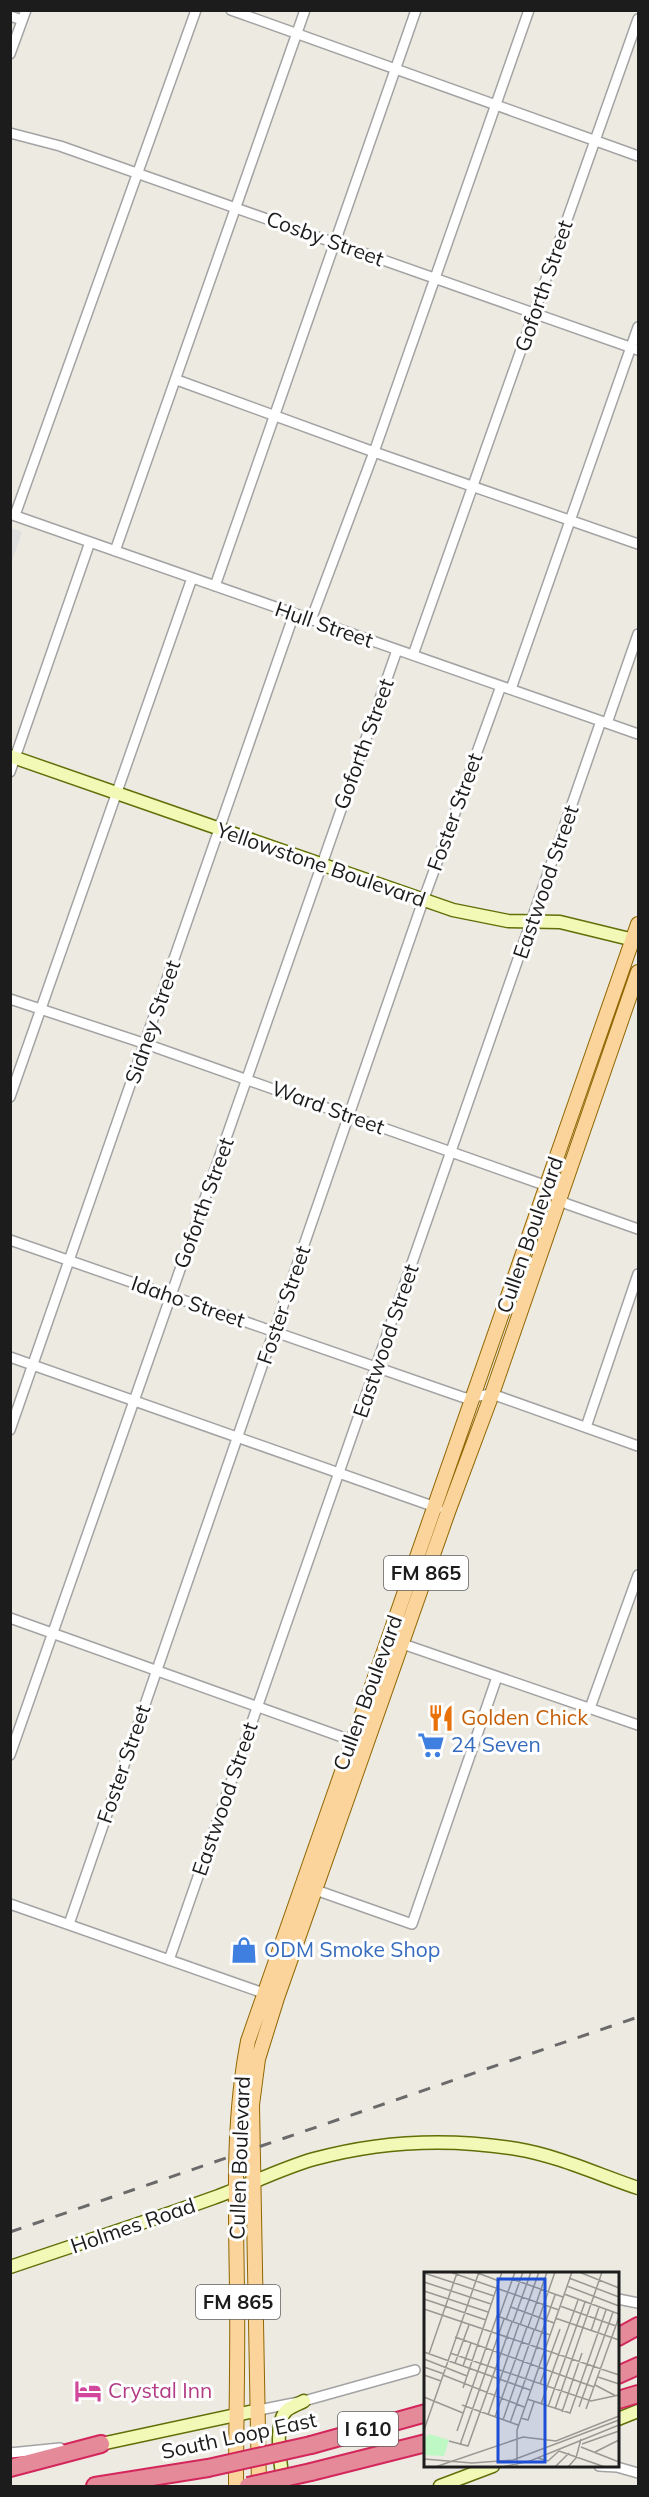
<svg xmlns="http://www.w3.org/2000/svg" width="649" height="2497" viewBox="0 0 649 2497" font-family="Mulish,sans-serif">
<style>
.parking{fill:#e0e0e0}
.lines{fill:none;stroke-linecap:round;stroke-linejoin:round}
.street-casing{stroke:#a3a3a3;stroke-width:12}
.secondary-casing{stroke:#606f07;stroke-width:15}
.primary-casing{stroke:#916703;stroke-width:16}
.highway-casing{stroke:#d3275c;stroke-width:20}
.street{stroke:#fff;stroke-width:9}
.secondary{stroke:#f2f8b5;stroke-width:12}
.primary{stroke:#fad49a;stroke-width:14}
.highway{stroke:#e48a98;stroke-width:16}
.rail{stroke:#6a6a6a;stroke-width:3;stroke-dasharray:12 12;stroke-linecap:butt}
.highway-bridge-casing{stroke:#d3275c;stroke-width:20;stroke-linecap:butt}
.highway-bridge{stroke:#e48a98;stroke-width:16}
.labels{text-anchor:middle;stroke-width:6;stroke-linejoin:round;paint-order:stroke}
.shield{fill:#fff;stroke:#606060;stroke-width:1.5}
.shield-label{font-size:20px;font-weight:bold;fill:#1c1c1c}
.street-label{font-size:21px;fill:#1c1c1c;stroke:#fff}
.food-label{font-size:21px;fill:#c56008;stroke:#fff;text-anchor:start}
.shop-label{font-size:21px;fill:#366cbe;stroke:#fff;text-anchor:start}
.hotel-label{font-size:21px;fill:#b23c85;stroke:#fff;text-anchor:start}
.inset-road{fill:none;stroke:#999893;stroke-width:1.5}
.view{fill:#1d4ed8;fill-opacity:0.15;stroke:#1d4ed8;stroke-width:3}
.inset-edge{fill:none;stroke:#1c1c1c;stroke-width:3}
</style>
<rect width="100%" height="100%" fill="#edeae2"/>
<!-- parking -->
<path class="parking" d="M11,528L22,532L11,564L10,528Z"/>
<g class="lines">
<defs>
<path id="street" d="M231,10L638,156
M10,16L22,20
M10,54L26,10
M10,133L60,146L638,350
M177,380L374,452L638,544
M10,514L638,734
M15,515L196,10
M115,551L305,10
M215,586L416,10
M311,620L374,452L529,10
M413,655L638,19
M511,689L638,327
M607,723L638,634
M10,772L90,542
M10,999L146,1044L547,1186L559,1199L567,1204L638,1229
M10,1097L192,578
M10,1240L465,1398L492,1394L638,1446
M10,1357L438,1508
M586,1427L638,1274
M10,1430L294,614
M10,1618L356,1742
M397,1642L638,1725
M590,1708L638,1575
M10,1755L397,650
M310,1888L412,1924L497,1677
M10,1904L269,1995
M69,1924L423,901L501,686
M169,1960L601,721
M618,2299L638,2303
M259,2410L304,2401L415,2370
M10,2453L60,2448
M599,2466L617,2467L638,2473"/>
<path id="secondary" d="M10,756L453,910L508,921L560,922L638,941
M10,2267C78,2244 146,2222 213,2198C247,2186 279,2169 314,2159C380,2141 450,2138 517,2149C559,2156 599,2175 638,2188
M618,2419L638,2411
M101,2444L259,2410
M284,2486C281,2469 273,2422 287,2410C292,2406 299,2404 304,2401
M440,2486L493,2466"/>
<path id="primary" d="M236,2486C236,2421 238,2356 237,2291C236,2207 232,2123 248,2041L638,924
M259,2486L252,2105L258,2059L277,1998L448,1512L492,1394L638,972"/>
<path id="highway" d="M618,2337L638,2326
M618,2375L638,2366
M618,2400L638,2394
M311,2445L426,2413
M10,2468L101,2444
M311,2472L426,2443
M95,2486L208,2468"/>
</defs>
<!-- street casing -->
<use href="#street" class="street-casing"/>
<!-- secondary casing -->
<use href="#secondary" class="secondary-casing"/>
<!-- primary casing -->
<use href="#primary" class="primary-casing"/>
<!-- highway casing -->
<use href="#highway" class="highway-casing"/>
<!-- street -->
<use href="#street" class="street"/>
<!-- secondary -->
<use href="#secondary" class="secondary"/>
<!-- primary -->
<use href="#primary" class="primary"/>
<!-- highway -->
<use href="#highway" class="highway"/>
<!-- rail -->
<path class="rail" d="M10,2232L638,2017"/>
<defs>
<path id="highway-bridge" d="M208,2468L311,2445
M248,2486L311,2472"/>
</defs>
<!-- highway-bridge casing -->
<use href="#highway-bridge" class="highway-bridge-casing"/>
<!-- highway-bridge -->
<use href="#highway-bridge" class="highway-bridge"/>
</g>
<!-- icons -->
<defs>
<symbol id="restaurant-bare" viewBox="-9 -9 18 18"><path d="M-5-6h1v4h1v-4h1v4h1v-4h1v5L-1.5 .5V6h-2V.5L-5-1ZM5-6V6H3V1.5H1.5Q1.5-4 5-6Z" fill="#e8710a" stroke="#fff" stroke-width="2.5" paint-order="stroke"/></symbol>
<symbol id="supermarket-bare" viewBox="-9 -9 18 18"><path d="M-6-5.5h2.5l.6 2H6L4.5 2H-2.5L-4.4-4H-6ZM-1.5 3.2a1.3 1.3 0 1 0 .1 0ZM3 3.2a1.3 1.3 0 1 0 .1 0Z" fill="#3f7fe0" stroke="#fff" stroke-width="2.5" paint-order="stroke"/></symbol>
<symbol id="shop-bare" viewBox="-9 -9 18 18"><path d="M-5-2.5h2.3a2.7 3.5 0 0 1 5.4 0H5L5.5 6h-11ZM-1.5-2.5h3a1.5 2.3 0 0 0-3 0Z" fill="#3f7fe0" stroke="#fff" stroke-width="2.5" paint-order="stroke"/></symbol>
<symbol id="hotel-bare" viewBox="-9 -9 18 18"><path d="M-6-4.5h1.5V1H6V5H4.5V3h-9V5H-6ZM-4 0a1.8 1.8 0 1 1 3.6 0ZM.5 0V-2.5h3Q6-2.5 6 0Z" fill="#d1479c" stroke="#fff" stroke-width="2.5" paint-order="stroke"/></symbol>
</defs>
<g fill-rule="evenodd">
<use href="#restaurant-bare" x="422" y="1699" width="38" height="38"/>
<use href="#supermarket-bare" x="412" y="1726" width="38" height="38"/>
<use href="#shop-bare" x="225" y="1931" width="38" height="38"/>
<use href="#hotel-bare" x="69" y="2372" width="38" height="38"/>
</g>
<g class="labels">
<!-- shield labels -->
<g class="shield">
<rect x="384" y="1556" width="84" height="34" rx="4.5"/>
<rect x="196" y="2285" width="84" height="34" rx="4.5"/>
<rect x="338" y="2412" width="60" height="34" rx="4.5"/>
</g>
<g class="shield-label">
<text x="426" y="1580">FM 865</text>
<text x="238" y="2309">FM 865</text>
<text x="368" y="2436">I 610</text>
</g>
<!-- street labels -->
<g class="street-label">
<text transform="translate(325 239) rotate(20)" y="7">Cosby Street</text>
<text transform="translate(544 286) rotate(-71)" y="7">Goforth Street</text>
<text transform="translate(324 625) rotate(19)" y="7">Hull Street</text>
<text transform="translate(364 744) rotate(-70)" y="7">Goforth Street</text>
<text transform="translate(455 812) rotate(-70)" y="7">Foster Street</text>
<text transform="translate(321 865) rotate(19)" y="7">Yellowstone Boulevard</text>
<text transform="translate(546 882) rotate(-71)" y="7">Eastwood Street</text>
<text transform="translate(153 1022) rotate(-71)" y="7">Sidney Street</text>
<text transform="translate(328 1108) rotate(20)" y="7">Ward Street</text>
<text transform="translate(204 1203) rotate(-70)" y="7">Goforth Street</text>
<text transform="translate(530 1235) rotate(-71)" y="7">Cullen Boulevard</text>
<text transform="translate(188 1302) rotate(19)" y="7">Idaho Street</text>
<text transform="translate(284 1305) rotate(-71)" y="7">Foster Street</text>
<text transform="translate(386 1341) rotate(-71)" y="7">Eastwood Street</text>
<text transform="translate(368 1693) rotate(-70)" y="7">Cullen Boulevard</text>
<text transform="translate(124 1764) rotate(-71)" y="7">Foster Street</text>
<text transform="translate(225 1799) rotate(-71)" y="7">Eastwood Street</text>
<text transform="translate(240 2158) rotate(-88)" y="7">Cullen Boulevard</text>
<text transform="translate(133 2226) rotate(-19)" y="7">Holmes Road</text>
<text transform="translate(239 2436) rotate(-12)" y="7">South Loop East</text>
</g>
<!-- food labels -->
<g class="food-label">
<text x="461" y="1725">Golden Chick</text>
</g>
<!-- shop labels -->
<g class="shop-label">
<text x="451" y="1752">24 Seven</text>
<text x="264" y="1957">ODM Smoke Shop</text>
</g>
<!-- hotel labels -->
<g class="hotel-label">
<text x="108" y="2398">Crystal Inn</text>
</g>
</g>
<!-- overview -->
<g transform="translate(424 2272)">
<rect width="195" height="195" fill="#edeae2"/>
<path d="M5,162L25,168L20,184L0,183V166Z" fill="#bef8c5"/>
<path class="inset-road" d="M26,0L135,38M51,0L75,9M155,0L195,16M0,1L70,24M145,6L195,25M88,7L139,25M0,10L67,32M143,14L195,34M0,19L64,40M140,22L195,42M0,27L62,48M136,34L192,54M87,35L130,51M0,37L195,103M75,45L91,0M131,46L195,68M82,48L99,0M89,50L107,0M96,53L115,0M104,55L123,0M111,58L131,0M167,59L175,35M118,60L131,23M31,65L170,115M0,80L106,118M26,81L167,129L195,123M5,82L33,1M0,87L43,104M31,91L45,53M39,94L47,71M0,95L20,102M0,103L17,109M19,103L100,135M174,105L195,112M116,112L136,57M171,113L192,124M39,116L78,0M0,125L39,141M103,127L146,141L182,38M117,132L154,28M38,133L94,153M124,135L161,30M155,135L189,40M131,137L178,0M162,137L195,45M138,140L158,81M64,143L95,52M71,145L103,55M97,146L104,148L110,130M79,148L110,58M86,151L118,60M0,158L55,0M33,159L73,44L126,63M25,169L44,174L88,50M158,172L195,159M36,173L80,47M157,175L195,190M135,179L181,195M171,180L195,168M114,186L124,189L135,179M0,187L48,191L89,188L195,148M11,195L99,165L132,169L195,144M78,195L106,189L195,153M93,195V158L148,0M131,195L145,181M144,195L152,186L157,167"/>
<path class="view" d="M74,7H121V190H74Z"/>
<rect width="195" height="195" class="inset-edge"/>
</g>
<!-- border -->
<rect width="649" height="2497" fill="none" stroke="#1c1c1c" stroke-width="24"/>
</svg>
